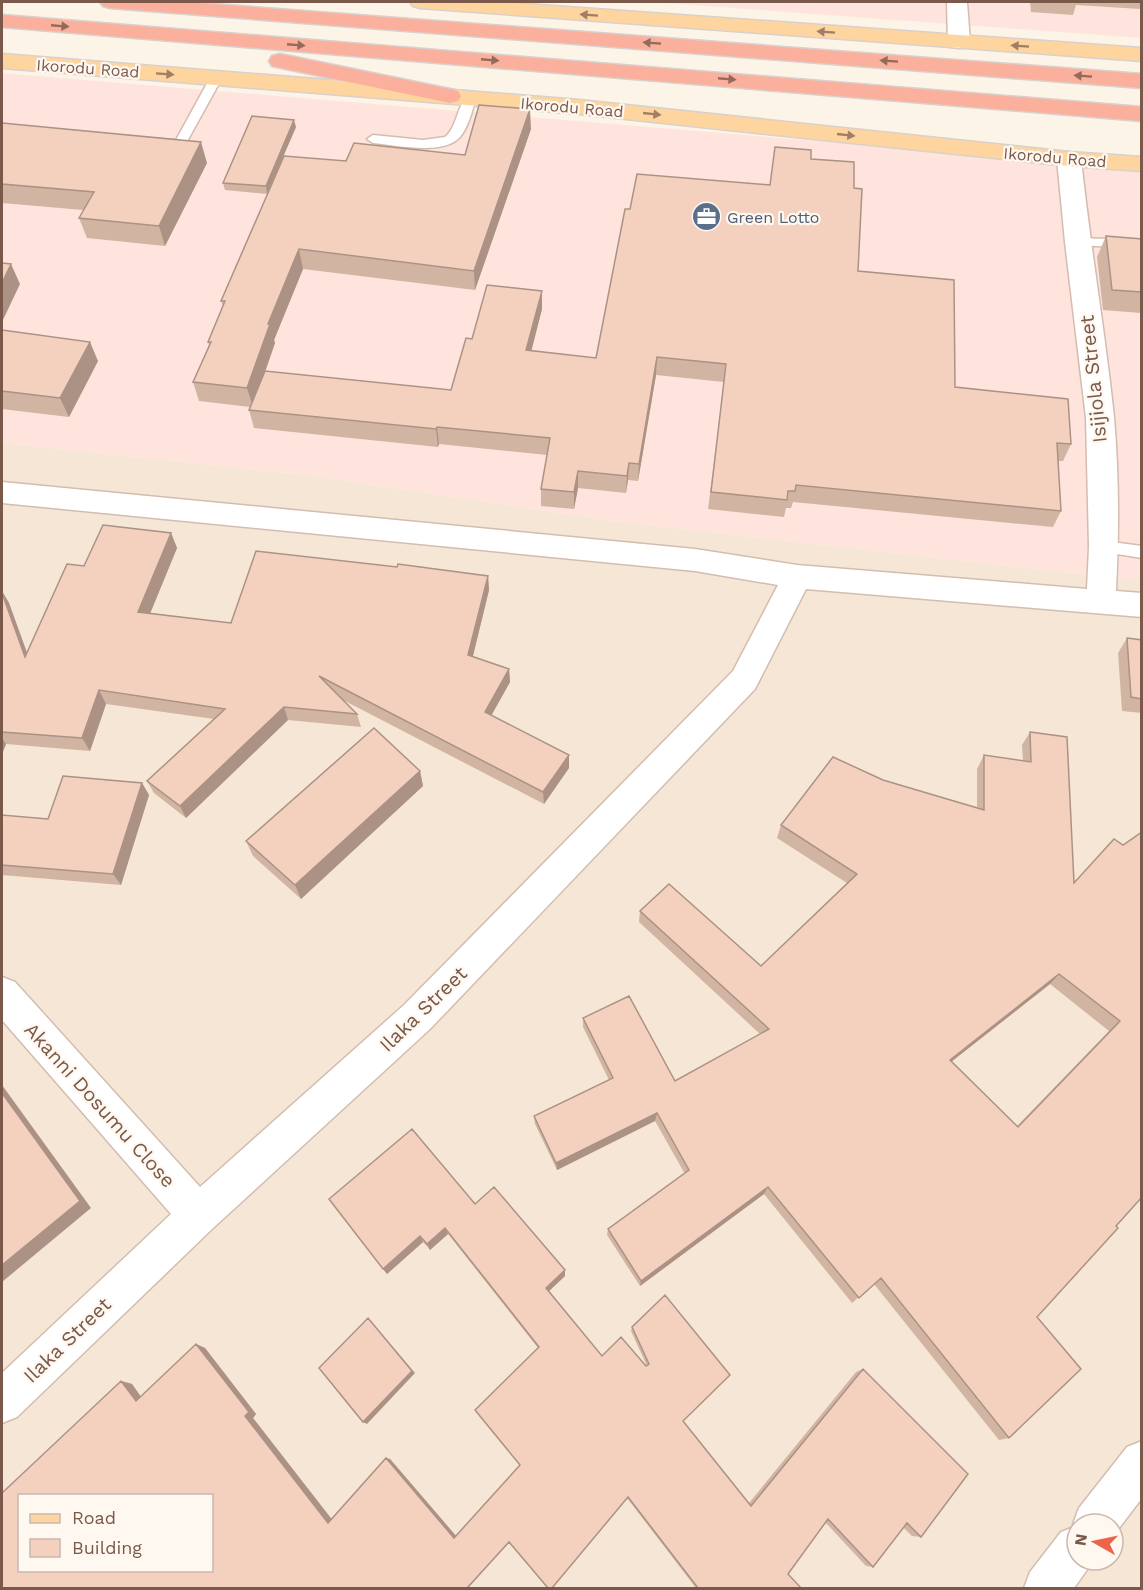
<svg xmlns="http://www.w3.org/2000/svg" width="1143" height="1590" viewBox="0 0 1143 1590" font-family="'Work Sans',sans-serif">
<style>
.residential{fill:#f6e6d6;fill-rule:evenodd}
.commercial{fill:#fee4dc}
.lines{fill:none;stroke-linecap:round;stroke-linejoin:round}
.service-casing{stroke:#d3bdaf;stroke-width:3}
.minor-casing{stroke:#d3bdaf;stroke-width:3}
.primary-casing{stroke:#dad0cc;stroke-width:3}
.motorway-casing{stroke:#dad0cc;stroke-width:3}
.service{fill:#fff;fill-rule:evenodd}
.minor{fill:#fff;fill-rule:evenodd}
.primary{fill:#fed59f;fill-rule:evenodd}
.motorway{fill:#fab09d;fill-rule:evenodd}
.wall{fill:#d2b4a3;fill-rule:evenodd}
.shaded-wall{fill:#ab9285}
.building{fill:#f4d1be;stroke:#ab9285;stroke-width:1.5;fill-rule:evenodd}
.oneway{fill:#a27e64}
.oneway2{fill:#946a5b}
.labels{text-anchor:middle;stroke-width:4.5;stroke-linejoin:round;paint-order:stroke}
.far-street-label{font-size:16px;fill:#7a584a;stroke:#fff8f0}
.far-service-label{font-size:16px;fill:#4e5e75;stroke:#fff8f0;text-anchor:start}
.street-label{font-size:20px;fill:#7a584a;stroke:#fff8f0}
</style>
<rect width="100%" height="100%" fill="#fdf4e8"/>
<!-- residential -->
<path class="residential" d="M2,443L307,475L613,521L1141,581V1588H2ZM20,1496H212V1570H20ZM1077,1524H1113V1560H1077Z"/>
<!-- commercial -->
<path class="commercial" d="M650,2H1141V38Z
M2,73L1141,168V581L613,521L307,475L2,443Z"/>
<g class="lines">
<defs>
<path id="service" d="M216,74L222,78L184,147L157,145L155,142L157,139L176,140L210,78Z
M470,94L476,98C472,111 469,126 460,137C443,156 395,145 373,143L367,139L373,135L423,140L445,137C458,127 458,99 470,94Z
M1077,238L1142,240V248L1072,245L1070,242L1072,239Z
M1104,541L1142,546V558L1098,551L1096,547L1098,543Z"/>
<path id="minor" d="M947,2H967L970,42L967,47L959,48L951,47L948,42Z
M1069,152L1077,154L1081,159C1090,245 1105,331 1114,417C1119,475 1119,534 1116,591L1142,593V617L806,589L755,689L430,1029L212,1229L17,1417L2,1423V1373L171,1214L2,1020V977L15,982L200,1187L404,1005L733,671L778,585L695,571L2,503V482L695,549L797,565L1087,589L1089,547L1086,418L1065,242L1057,159L1061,154Z
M1142,1441V1498L1113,1536V1524H1077V1560H1094L1074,1588H1024L1030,1572L1061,1532L1074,1527L1073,1524L1079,1508L1127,1447Z"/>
<path id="primary" d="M410,2H499L1142,48V61L420,8L413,6Z
M2,54L579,100L1069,152L1142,157V171L1069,166L579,114L2,68Z"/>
<path id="motorway" d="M100,2H185L1142,74V88L110,8L103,6Z
M2,15L1142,107V121L2,27Z
M280,54L450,89L458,91L461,96L458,101L450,103L272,66L269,61L272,56Z"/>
</defs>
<!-- service casing -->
<use href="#service" class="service-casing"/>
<!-- minor casing -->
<use href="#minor" class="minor-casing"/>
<!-- primary casing -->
<use href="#primary" class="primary-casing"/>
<!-- motorway casing -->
<use href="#motorway" class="motorway-casing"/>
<!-- service -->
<use href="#service" class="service"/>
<!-- minor -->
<use href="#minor" class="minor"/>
<!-- primary -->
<use href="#primary" class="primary"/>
<!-- motorway -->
<use href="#motorway" class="motorway"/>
</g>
<!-- wall -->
<path class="wall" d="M1030,2H1142V15L1140,9L1076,5L1073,15L1031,12Z
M2,123L207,163L165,246L87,238L79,218L83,210L2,203Z
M296,127L267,194L225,190L223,183Z
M531,129L475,290L303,269L274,340L275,343L265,371L451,390L472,339L542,309L531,351L596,358L630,209L769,185L811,159L854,188L858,271L955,387L1071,444L1063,461H1058L1061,511L1053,527L793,502L791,508H786L784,517L708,509L724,382L656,375L638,481L628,480L626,493L578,488L574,509L541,506V489L547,455L439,444L438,447L254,428L249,410L250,407L199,401L193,382L209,345L208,342L223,306L221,301L346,161L465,155Z
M1106,236L1142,239V316L1141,313L1103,310L1097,257Z
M2,330L98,361L69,417L2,409Z
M171,533L177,548L150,613L231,623L397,567L488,576L489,590L473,656L509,669L510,682L491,716L569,755V768L544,804L343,700L357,714L361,727L288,720L186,818L154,793L147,781L214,719L106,704L90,751L6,744L2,754V591L9,603L27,652L84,566Z
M1127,638L1142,640V713L1122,711L1118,653Z
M1030,732L1074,883L1114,839L1142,1197L1037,1317L1009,1438L999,1440L874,1284L852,1303L764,1194L640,1286L607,1235L608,1229L685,1174L655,1121L557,1170L535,1124L534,1116L609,1080L583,1027V1018L675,1081L760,1034L639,922L640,911L761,966L847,883L777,838L781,825L883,780L977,807V769L984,755L1023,761L1022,745ZM1050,984L1109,1031L1017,1126L951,1062Z
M420,771L423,786L301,899L253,856L246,841Z
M142,783L149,795L121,885L2,875V815L48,819Z
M329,1199L475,1204L565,1270V1276L549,1291L602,1356L647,1366L631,1331L632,1327L683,1421L749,1503L856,1372L863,1369L921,1537L912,1536L903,1527L873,1567L866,1566L825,1522L788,1574L801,1588H696L627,1498L509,1542L2,1588L121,1381L132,1384L141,1397L196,1344L205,1348L256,1414L253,1418L331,1519L390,1459L456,1536L520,1465L538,1348L448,1234L430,1250L423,1242L387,1274Z"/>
<!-- shaded-wall -->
<path class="shaded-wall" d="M530,109L531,129L475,290L474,271Z
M294,120L296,127L267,194L266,186Z
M201,142L207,163L165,246L159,226Z
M299,249L303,269L274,340L275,343L253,407L247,388L268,324Z
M11,264L20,284L2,322V283Z
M542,291V309L527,368L526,350Z
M90,342L98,361L69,417L60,398Z
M657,357L656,375L638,481L639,464Z
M437,427L439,444L438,447L436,429Z
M629,463L628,480L626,493L627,476Z
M578,471V488L574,509V492Z
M171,533L177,548L145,626L138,612Z
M488,576L489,590L470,668L468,655Z
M2,591L9,603L33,670L25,657Z
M509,669L510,682L486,725L485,712Z
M99,690L106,704L90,751L82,738Z
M284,707L288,720L186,818L180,806Z
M2,738L6,744L2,754Z
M569,755V768L544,804L543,792Z
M420,771L423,786L301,899L295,885Z
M142,783L149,795L121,885L113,874Z
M1059,974L1050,984L942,1069L950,1060Z
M2,1085L91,1208L2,1282Z
M657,1113L655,1121L557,1170L556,1163Z
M768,1187L764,1194L640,1286L641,1281Z
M445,1228L448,1234L430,1250L427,1244Z
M420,1236L423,1242L387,1274L383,1269Z
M565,1270V1276L547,1293L546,1288Z
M368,1318L415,1373L367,1424L363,1422Z
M196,1344L205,1348L256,1414L253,1418L334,1522L328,1523L245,1416Z
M121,1381L132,1384L146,1404L136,1401Z
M386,1458L390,1459L457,1537L454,1538Z
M510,1541L468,1588H467L509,1542Z"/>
<!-- building -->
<path class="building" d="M479,105L530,109L474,271L299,249L268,324H270L247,388L193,382L211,342H208L225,301H221L284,156L346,161L354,143L465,155Z
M252,116L294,120L266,186L223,183Z
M2,123L201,142L159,226L79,218L94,192L2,184Z
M775,147L811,150V159L854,162V188L862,189L858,271L954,280L955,387L1068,399L1071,444L1057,443L1061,511L796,485L795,491H788L787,500L711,492L726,364L657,357L639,464L629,463L627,476L578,471L574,492L541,489L550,438L437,427L436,429L249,410L265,371L451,390L466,338L472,339L487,285L542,291L526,350L596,358L625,209H630L637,174L770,185Z
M1106,236L1142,239V292L1112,290Z
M2,263L11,264L2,283Z
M2,330L90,342L60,398L2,391Z
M103,525L171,533L138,612L231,623L256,551L397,567L398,564L488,576L468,655L509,669L485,712L569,755L543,792L319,676L357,714L284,707L180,806L147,781L225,709L99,690L82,738L2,732V593L25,657L67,564L84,566Z
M1127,638L1142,640V699L1131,697Z
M374,728L420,771L295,885L246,841Z
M1030,732L1067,737L1074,883L1114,839L1123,845L1142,832V1197L1116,1226L1118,1228L1037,1317L1081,1369L1009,1438L881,1278L859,1298L768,1187L641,1281L608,1229L689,1170L657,1113L556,1163L534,1116L613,1078L583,1018L629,996L675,1081L769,1029L640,911L669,884L761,966L857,874L781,825L833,757L883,780L984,810V755L1031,762ZM1059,974L1120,1021L1018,1127L950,1060Z
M63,776L142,783L113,874L2,865V815L48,819Z
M2,1093L80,1201L2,1265Z
M412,1129L475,1204L494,1187L565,1270L546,1288L602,1356L621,1337L646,1366L649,1364L632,1327L665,1295L730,1375L683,1421L751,1506L863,1369L968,1474L921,1537L907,1523L873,1567L828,1519L788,1574L801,1588H698L628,1497L552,1588H548L509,1542L467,1588H2V1493L121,1381L136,1401L196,1344L249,1412L245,1416L328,1523L386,1458L454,1538L520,1465L475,1410L539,1347L445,1228L427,1244L420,1236L383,1269L329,1199ZM20,1496H212V1570H20Z
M368,1318L412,1371L363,1422L319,1368Z"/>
<!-- one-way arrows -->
<defs><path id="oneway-solid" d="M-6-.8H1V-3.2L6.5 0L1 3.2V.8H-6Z" transform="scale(1.5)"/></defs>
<g class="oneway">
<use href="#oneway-solid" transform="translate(589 15) rotate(-176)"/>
<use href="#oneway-solid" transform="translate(826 32) rotate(-176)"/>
<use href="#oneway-solid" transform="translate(1020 46) rotate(-176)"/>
<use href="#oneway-solid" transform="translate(165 74) rotate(4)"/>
<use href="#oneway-solid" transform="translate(652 114) rotate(6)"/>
<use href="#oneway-solid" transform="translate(846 135) rotate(6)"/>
</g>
<g class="oneway2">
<use href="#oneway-solid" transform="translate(60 26) rotate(5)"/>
<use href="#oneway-solid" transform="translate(652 43) rotate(-176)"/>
<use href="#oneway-solid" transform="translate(296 45) rotate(5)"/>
<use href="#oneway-solid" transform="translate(490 60) rotate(5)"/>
<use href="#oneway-solid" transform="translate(889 61) rotate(-176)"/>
<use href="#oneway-solid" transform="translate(1083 76) rotate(-176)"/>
<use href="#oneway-solid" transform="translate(727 79) rotate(5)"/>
</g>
<!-- icons -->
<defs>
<symbol id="office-disc" viewBox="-11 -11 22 22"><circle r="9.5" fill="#5c6f8a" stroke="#fff8f0"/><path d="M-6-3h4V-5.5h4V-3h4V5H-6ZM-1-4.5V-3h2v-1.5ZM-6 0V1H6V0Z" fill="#fff"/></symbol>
</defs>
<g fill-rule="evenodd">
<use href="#office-disc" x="690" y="200" width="33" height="33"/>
</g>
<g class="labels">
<!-- far-street labels -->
<g class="far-street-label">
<text transform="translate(88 68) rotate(4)" y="6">Ikorodu Road</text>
<text transform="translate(572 107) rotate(5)" y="6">Ikorodu Road</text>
<text transform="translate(1055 157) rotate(5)" y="6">Ikorodu Road</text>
</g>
<!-- far-service labels -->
<g class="far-service-label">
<text x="727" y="223">Green Lotto</text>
</g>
<!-- street labels -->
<g class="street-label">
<text transform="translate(1093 379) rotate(-96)" y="7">Isijiola Street</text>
<text transform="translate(423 1009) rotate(-44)" y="7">Ilaka Street</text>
<text transform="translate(100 1105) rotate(48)" y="7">Akanni Dosumu Close</text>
<text transform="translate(67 1340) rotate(-44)" y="7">Ilaka Street</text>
</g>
</g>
<!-- border -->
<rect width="1143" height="1590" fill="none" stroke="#7a584a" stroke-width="6"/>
<!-- legend -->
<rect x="18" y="1494" width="195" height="78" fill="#fff8f0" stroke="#cab8ae" stroke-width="1.5"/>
<rect x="30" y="1514" width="30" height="9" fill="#fed59f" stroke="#cab8ae" stroke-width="1.5"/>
<text x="72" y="1524" font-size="18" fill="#7a584a">Road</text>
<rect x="30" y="1539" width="30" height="18" fill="#f4d1be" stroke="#cab8ae" stroke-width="1.5"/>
<text x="72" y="1554" font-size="18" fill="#7a584a">Building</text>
<!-- north arrow -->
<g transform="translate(1095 1542) rotate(279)"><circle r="28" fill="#fff8f0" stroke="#cab8ae" stroke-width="1.5"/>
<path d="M0-4.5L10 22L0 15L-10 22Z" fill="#ec6449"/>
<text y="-9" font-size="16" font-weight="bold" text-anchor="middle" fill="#7a584a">N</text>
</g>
</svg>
